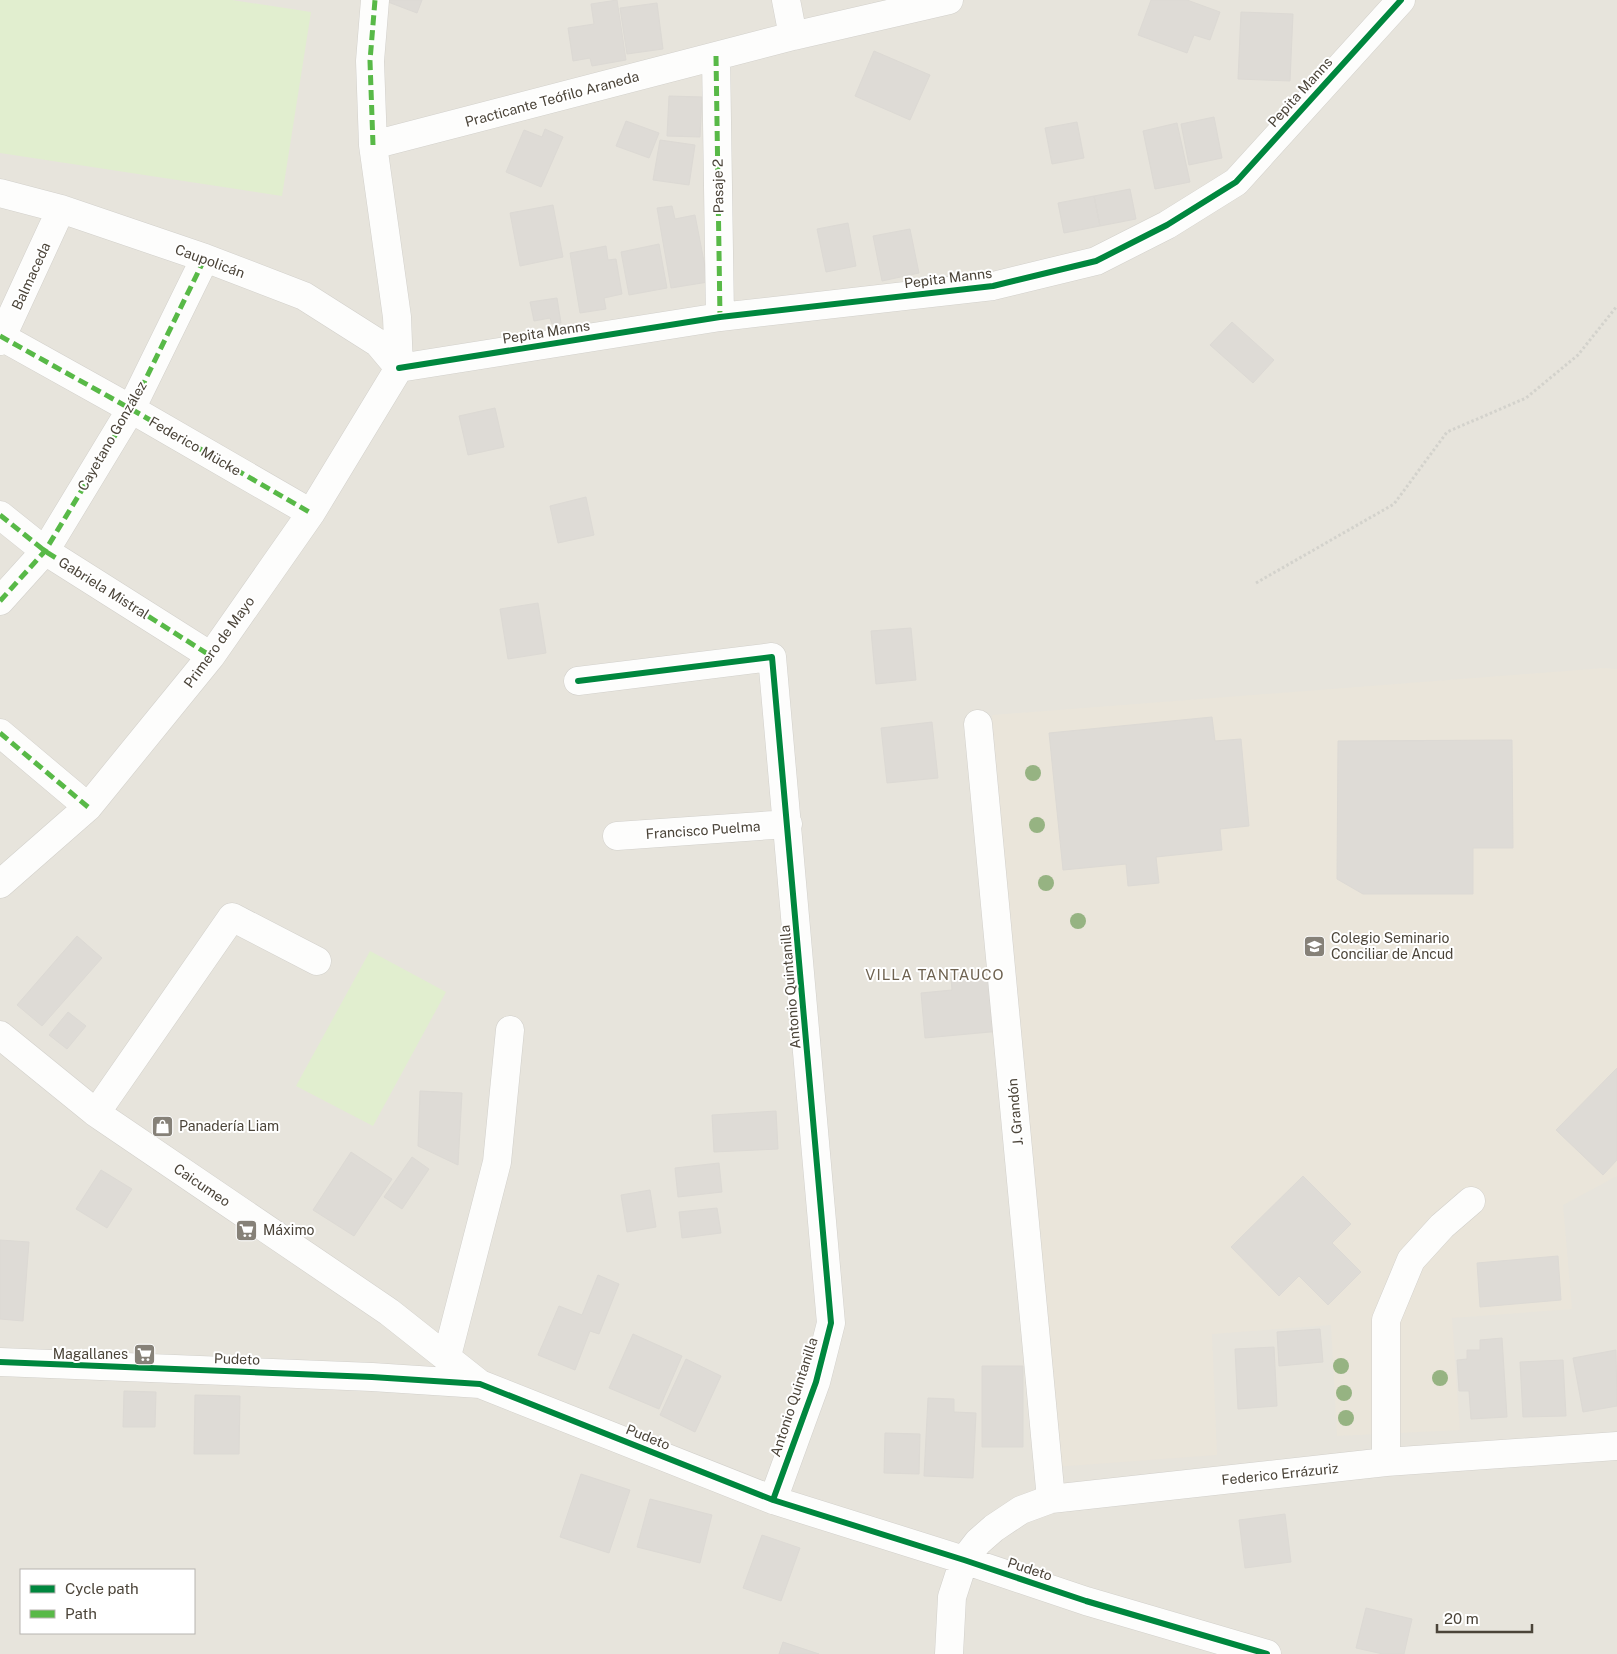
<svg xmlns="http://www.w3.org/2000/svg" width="1617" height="1654" viewBox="0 0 1617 1654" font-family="'Public Sans',sans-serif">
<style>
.residential{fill:#e7e4dc;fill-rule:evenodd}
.education{fill:#eae5da}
.green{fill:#e1eecf}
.building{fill:#dedbd6;stroke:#dcd9d4}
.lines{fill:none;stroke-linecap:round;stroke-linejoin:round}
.minor-casing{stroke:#d2d0cb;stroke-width:29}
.path{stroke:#d3d2cc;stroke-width:3;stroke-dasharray:2.5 2.5;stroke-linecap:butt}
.minor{stroke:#fdfdfc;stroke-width:28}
.quiet{stroke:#58b947;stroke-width:5;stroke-dasharray:10 5;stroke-linecap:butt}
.cycleway-casing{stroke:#fff;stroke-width:9}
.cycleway{stroke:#00873e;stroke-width:6}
.tree{fill:#96b382}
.labels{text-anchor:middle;stroke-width:4;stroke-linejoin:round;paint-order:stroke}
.street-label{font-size:14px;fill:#4b4439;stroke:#fff}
.poi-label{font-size:14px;fill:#4b4439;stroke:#fff;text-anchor:start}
.neighbourhood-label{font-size:15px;letter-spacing:1px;fill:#6e6250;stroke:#fff}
</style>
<rect width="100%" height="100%" fill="#f4f2ee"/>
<!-- residential -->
<path class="residential" d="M0,0H1617V1654H0ZM21,1570H194V1633H21Z"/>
<!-- education -->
<path class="education" d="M1604,668L1617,669V1176L1563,1205L1572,1309L1452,1318L1460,1430L1337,1436L1331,1325L1212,1334L1217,1455L1055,1467L992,715Z"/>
<!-- green -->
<path class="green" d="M0,0H232L311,12L282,196L0,153Z
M370,951L446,992L373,1126L296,1086Z"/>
<!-- building -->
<path class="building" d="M388,0H422L417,13L388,2Z
M617,0L626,60L592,66L590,58L573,61L568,28L594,24L591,4Z
M1151,0H1187L1220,12L1210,40L1194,35L1187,53L1138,35Z
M657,3L663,49L627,54L620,8Z
M1241,12L1293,14L1290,81L1238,79Z
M874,51L930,75L910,120L855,96Z
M669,96L702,97L700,137L667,136Z
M1214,117L1222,158L1189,165L1181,124Z
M626,121L659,133L649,158L616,146Z
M1077,122L1084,158L1052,164L1045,128Z
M1177,123L1190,182L1155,189L1143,131Z
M545,129L563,137L541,187L506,172L524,130L542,137Z
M660,140L695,145L689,185L653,180Z
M1130,189L1136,219L1100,226L1094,196Z
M1094,196L1100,226L1064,233L1058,203Z
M553,205L563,257L520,266L510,213Z
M672,206L675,219L695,215L708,282L671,288L657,208Z
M848,223L856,266L826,272L817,229Z
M910,229L919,273L882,281L873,236Z
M659,244L667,288L629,295L621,252Z
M606,246L608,260L616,259L622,294L604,298L606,309L580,313L570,253Z
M557,298L561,323L552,324L550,318L534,321L530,302Z
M1232,322L1274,360L1253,383L1210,345Z
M495,408L504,447L468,455L459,416Z
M586,497L594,535L558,543L550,506Z
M538,603L546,653L508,659L500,609Z
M911,628L916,680L876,684L871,631Z
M1212,717L1215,741L1241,739L1249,826L1220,829L1222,850L1156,857L1159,883L1128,886L1126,864L1063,870L1049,733Z
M932,722L938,778L887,783L881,728Z
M1512,740L1513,848H1473V894H1363L1337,879L1338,741Z
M77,936L102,958L42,1026L17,1005Z
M991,974L1001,1031L925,1038L921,993L952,990L951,978Z
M68,1012L86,1026L67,1049L49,1035Z
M1617,1068V1160L1603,1175L1556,1130Z
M420,1091L462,1093L458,1165L418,1146Z
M776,1111L778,1149L714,1152L712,1115Z
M351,1152L392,1179L354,1236L313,1210Z
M412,1157L429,1169L402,1209L384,1197Z
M719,1163L722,1192L678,1197L675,1168Z
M101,1170L132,1189L107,1228L76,1209Z
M1303,1176L1351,1224L1332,1243L1361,1272L1328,1305L1299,1276L1279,1296L1231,1247Z
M650,1190L656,1227L627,1232L621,1195Z
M717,1208L721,1233L682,1238L679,1212Z
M0,1240L29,1242L23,1321L0,1319Z
M1558,1256L1561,1300L1480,1307L1477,1263Z
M598,1275L619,1284L599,1334L590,1331L575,1370L538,1355L559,1306L582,1315Z
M1320,1329L1323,1362L1279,1366L1277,1332Z
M633,1334L682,1356L659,1409L609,1388Z
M1502,1338L1507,1417L1471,1419L1469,1391H1459L1457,1360L1467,1359V1350H1480V1340Z
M1274,1347L1277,1406L1238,1409L1235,1349Z
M1616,1350L1617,1406L1583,1412L1573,1358Z
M686,1359L721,1376L695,1432L660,1415Z
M1563,1360L1566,1416L1523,1417L1520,1362Z
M982,1366H1023V1447H982Z
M124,1391L156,1392L155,1427H123Z
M195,1395L240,1396L239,1454H194Z
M928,1398L954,1399V1412L976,1413L973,1478L924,1476Z
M885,1433L920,1434L919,1474L884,1473Z
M581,1474L630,1490L609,1553L560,1537Z
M650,1499L712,1515L700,1563L637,1547Z
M1285,1514L1291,1562L1245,1568L1239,1520Z
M762,1535L800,1548L781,1601L743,1588Z
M1366,1608L1412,1619L1404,1654H1383L1356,1648Z
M783,1642L819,1654H779Z"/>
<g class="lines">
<defs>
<path id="minor" d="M786,0L793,36
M716,56L720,317
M373,145L370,61L375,0
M0,193L61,209L205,258L304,296L378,343L399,368
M0,336L131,409L311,513
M0,341L61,209
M399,368L720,317L993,286L1096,261L1167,225L1236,182L1401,0
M399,368L397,317L373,145L793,36L949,0
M0,515L45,551L211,656
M0,601L45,551L131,409L205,258
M578,681L772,657L831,1323L816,1382L773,1500
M978,724L1051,1499
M0,733L88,807
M617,836L788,824
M0,884L88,807L211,656L311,513L399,368
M0,1035L96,1113L389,1312L480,1384
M96,1113L232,917L317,961
M447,1356L497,1162L510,1030
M0,1362L372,1377L480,1384L773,1500L964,1560L1086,1601L1267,1654
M1386,1462V1320L1411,1260L1442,1226L1471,1201
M949,1654L952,1597L964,1560L978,1542L994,1528L1021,1510L1051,1499L1386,1462L1617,1446"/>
</defs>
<!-- minor casing -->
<use href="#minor" class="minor-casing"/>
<!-- path -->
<path class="path" d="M1256,583L1394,504L1447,432L1526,398L1578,355L1617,306"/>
<!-- minor -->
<use href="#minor" class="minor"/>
<!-- quiet -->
<path class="quiet" d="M716,56L720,317
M373,145L370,61L375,0
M0,336L131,409L311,513
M0,515L45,551L211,656
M0,601L45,551L131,409L205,258
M0,733L88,807"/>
<defs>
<path id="cycleway" d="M399,368L720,317L993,286L1096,261L1167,225L1236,182L1401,0
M578,681L772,657L831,1323L816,1382L773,1500
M0,1362L372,1377L480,1384L773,1500L964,1560L1086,1601L1267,1654"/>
</defs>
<!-- cycleway casing -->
<use href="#cycleway" class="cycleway-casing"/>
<!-- cycleway -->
<use href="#cycleway" class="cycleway"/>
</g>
<!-- trees -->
<g class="tree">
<circle cx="1033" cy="773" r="8"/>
<circle cx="1037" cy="825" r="8"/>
<circle cx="1046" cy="883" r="8"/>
<circle cx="1078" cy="921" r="8"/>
<circle cx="1341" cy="1366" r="8"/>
<circle cx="1440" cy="1378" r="8"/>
<circle cx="1344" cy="1393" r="8"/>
<circle cx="1346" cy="1418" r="8"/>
</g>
<!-- icons -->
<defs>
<symbol id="school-square" viewBox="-11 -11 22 22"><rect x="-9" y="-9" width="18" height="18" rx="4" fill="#868178" stroke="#fff"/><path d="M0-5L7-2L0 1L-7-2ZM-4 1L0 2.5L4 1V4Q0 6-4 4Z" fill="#fff"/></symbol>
<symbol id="shop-square" viewBox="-11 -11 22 22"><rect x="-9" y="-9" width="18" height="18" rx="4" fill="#868178" stroke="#fff"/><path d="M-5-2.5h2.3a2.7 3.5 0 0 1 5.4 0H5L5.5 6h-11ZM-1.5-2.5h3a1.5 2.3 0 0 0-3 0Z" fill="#fff"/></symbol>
<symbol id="supermarket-square" viewBox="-11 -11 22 22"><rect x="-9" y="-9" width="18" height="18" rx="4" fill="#868178" stroke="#fff"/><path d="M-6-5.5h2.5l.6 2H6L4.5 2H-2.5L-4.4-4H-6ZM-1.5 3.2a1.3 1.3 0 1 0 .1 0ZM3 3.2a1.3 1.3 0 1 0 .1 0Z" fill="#fff"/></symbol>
</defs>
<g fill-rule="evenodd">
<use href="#school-square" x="1302" y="934" width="25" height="25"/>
<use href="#shop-square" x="150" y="1114" width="25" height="25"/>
<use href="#supermarket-square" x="234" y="1218" width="25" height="25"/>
<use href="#supermarket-square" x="132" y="1342" width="25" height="25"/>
</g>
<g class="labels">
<!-- street labels -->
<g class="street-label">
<text transform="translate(1300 92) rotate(-48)" y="5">Pepita Manns</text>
<text transform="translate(552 99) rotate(-15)" y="5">Practicante Teófilo Araneda</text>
<text transform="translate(718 186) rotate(-91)" y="5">Pasaje 2</text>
<text transform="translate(210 261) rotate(20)" y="5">Caupolicán</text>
<text transform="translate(31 276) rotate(-65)" y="5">Balmaceda</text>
<text transform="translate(948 278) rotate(-7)" y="5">Pepita Manns</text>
<text transform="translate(546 332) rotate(-9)" y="5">Pepita Manns</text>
<text transform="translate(112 436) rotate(-60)" y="5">Cayetano González</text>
<text transform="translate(195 446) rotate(30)" y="5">Federico Mücke</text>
<text transform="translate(104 588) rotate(32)" y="5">Gabriela Mistral</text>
<text transform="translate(219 642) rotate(-54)" y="5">Primero de Mayo</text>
<text transform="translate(703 830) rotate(-4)" y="5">Francisco Puelma</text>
<text transform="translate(790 987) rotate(-95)" y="5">Antonio Quintanilla</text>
<text transform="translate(1015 1112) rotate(-95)" y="5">J. Grandón</text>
<text transform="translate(202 1185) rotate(34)" y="5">Caicumeo</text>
<text transform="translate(237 1359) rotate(2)" y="5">Pudeto</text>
<text transform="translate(794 1397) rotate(-72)" y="5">Antonio Quintanilla</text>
<text transform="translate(648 1437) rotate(22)" y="5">Pudeto</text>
<text transform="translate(1280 1474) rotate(-6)" y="5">Federico Errázuriz</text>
<text transform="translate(1030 1569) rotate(18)" y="5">Pudeto</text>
</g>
<!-- poi labels -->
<g class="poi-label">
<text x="1331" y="943">Colegio Seminario<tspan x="1331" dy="16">Conciliar de Ancud</tspan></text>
<text x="179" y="1131">Panadería Liam</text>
<text x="263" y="1235">Máximo</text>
<text x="128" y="1359" text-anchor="end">Magallanes</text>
</g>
<!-- neighbourhood labels -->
<g class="neighbourhood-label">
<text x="935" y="980">VILLA TANTAUCO</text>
</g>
</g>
<!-- legend -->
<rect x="20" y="1569" width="175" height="65" fill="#ffffff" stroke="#b7b4b0"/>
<rect x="30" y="1585" width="25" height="8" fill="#00873e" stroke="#b7b4b0"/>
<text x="65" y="1594" font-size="15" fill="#4b4439">Cycle path</text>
<rect x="30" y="1610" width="25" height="8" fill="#58b947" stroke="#b7b4b0"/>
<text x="65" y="1619" font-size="15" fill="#4b4439">Path</text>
<!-- scale -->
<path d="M1437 1624v8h95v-8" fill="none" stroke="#4b4439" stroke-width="2.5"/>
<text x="1444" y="1624" font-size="15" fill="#4b4439" stroke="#ffffff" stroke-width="4" paint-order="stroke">20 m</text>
</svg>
